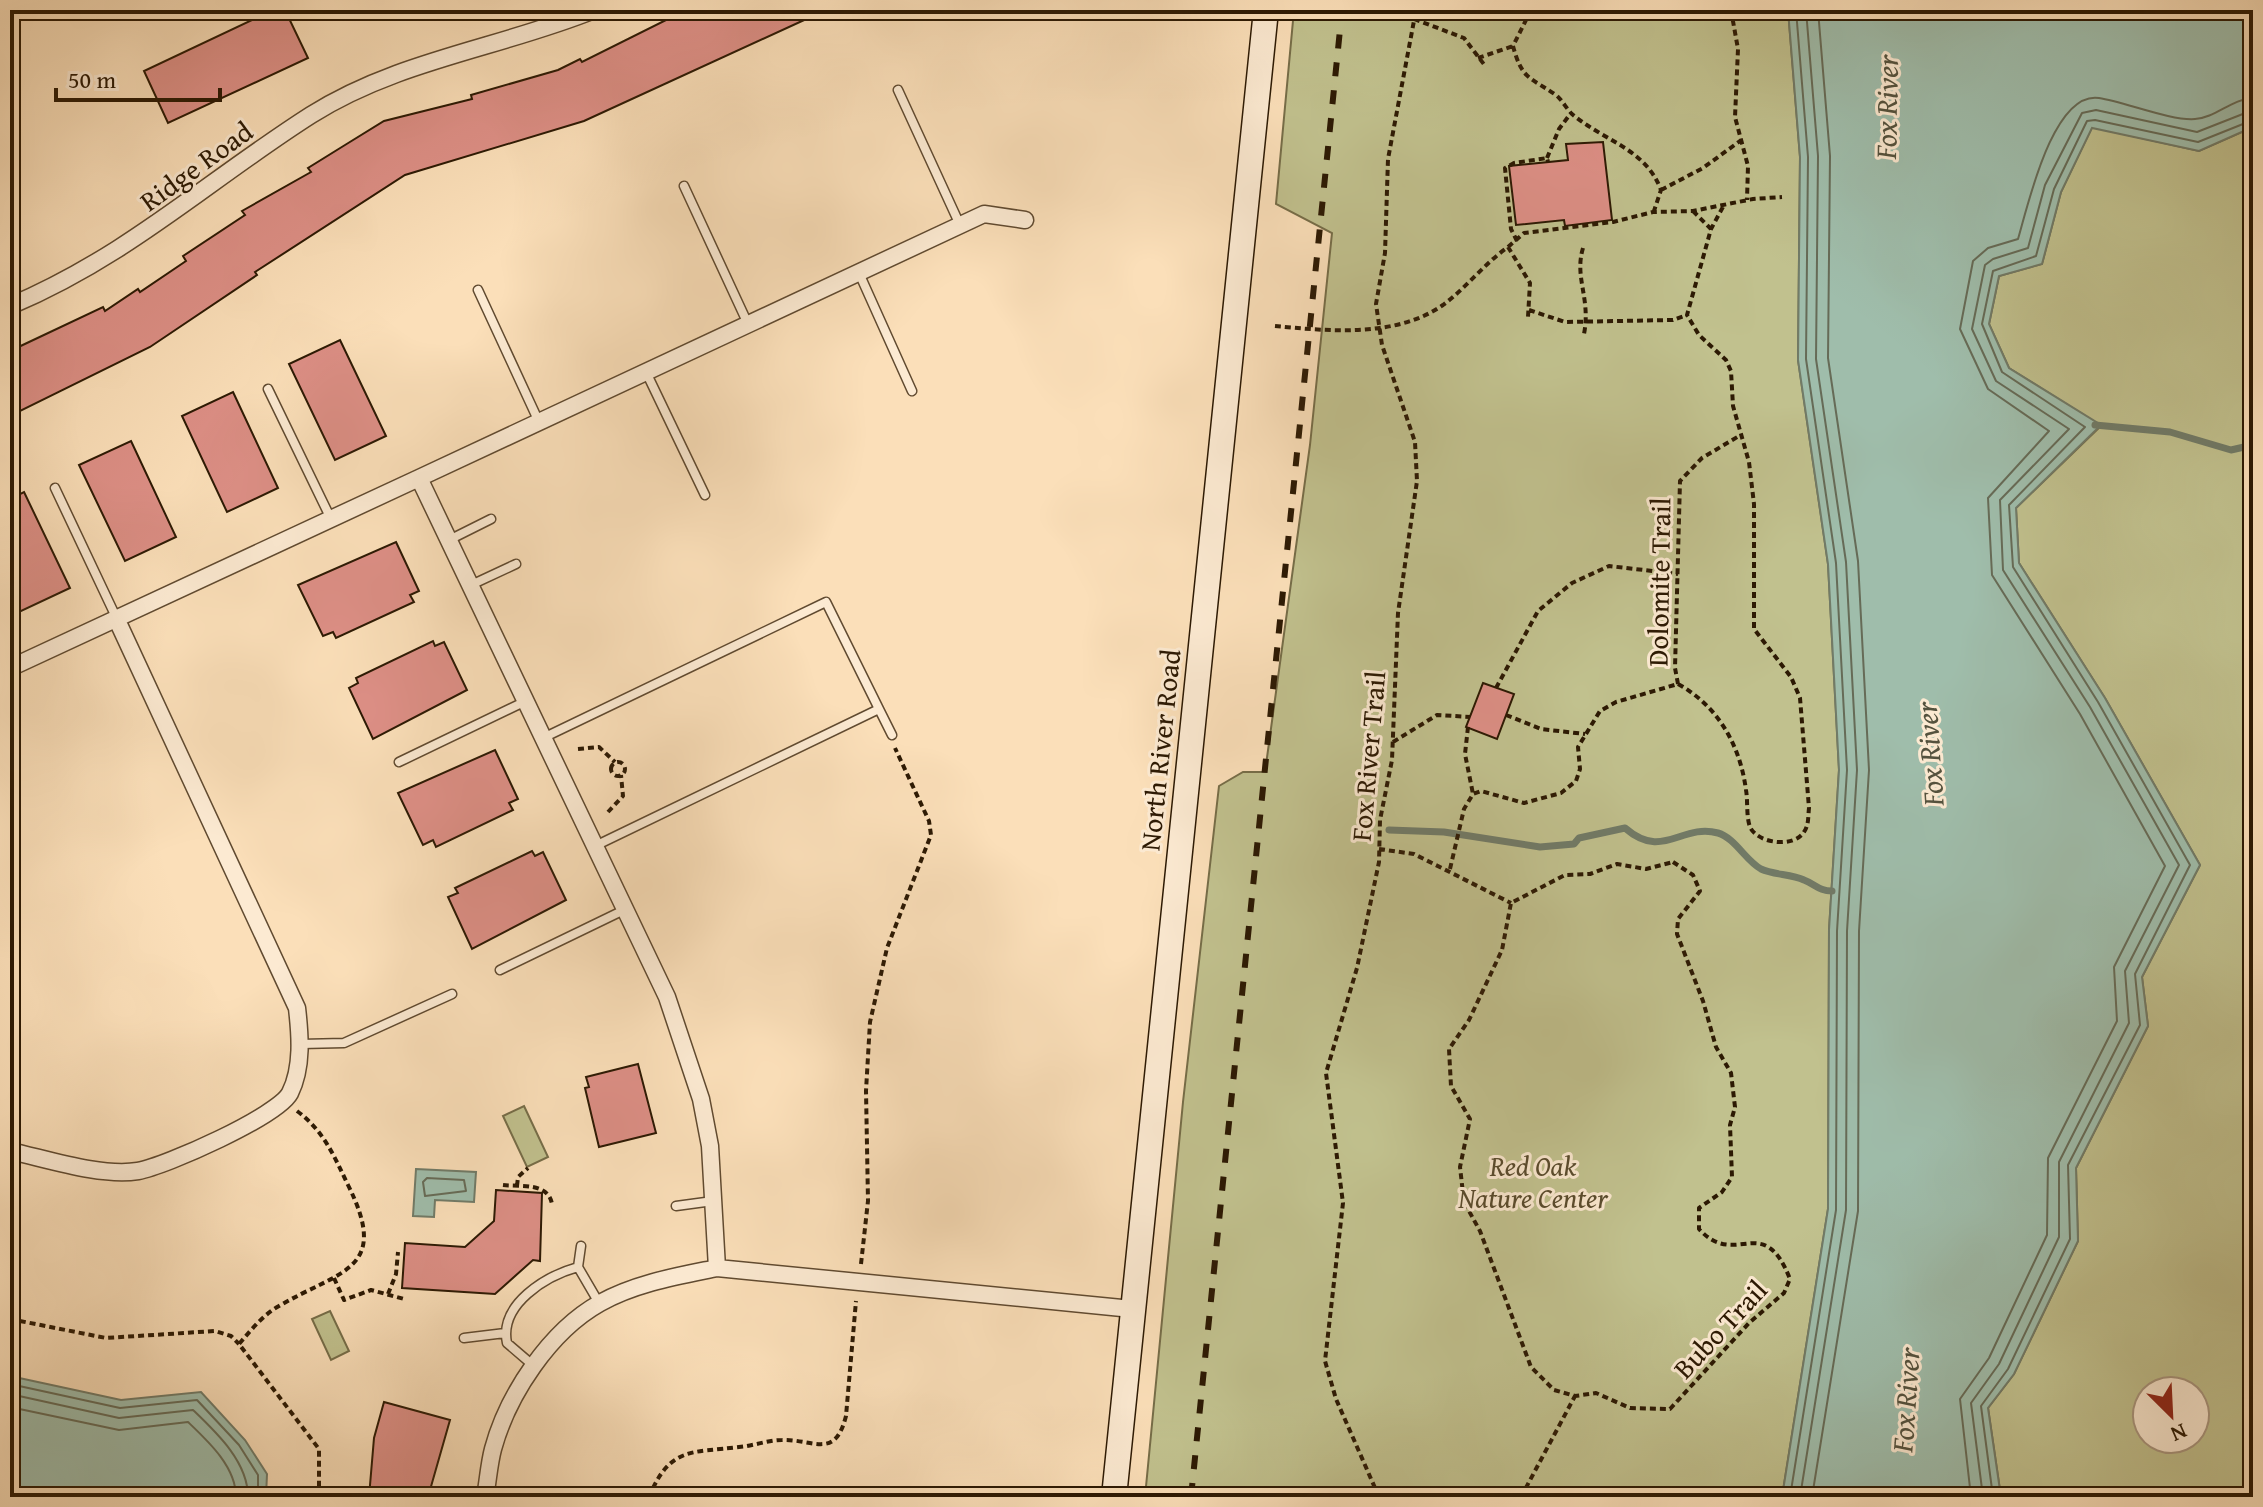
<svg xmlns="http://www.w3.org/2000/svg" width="2263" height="1507" viewBox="0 0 2263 1507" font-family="'Gentium Book Plus',serif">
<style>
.green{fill:#c1c18e;stroke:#766d48;stroke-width:2;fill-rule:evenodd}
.water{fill:#9fbdab;stroke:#717b68;stroke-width:2}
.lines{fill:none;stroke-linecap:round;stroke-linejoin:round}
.shore{stroke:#666b57;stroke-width:2}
.stream{stroke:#717b68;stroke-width:7}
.building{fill:#dd8f86;stroke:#2c1903;stroke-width:2}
.lane-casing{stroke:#604a30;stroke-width:11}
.street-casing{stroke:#604a30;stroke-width:19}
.secondary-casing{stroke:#2c1903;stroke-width:27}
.path{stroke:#2c1903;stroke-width:4;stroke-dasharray:6 4;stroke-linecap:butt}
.lane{stroke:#fcead2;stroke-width:8}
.street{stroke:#fcead2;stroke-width:16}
.secondary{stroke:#fcead2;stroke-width:24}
.rail{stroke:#2c1903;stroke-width:6;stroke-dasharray:14 14;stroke-linecap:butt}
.labels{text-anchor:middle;stroke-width:6;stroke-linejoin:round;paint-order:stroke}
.street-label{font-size:28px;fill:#2c1903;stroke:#fcead2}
.park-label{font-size:28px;font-style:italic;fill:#594b2d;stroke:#fcead2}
.water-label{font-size:30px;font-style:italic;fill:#54523e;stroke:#fcead2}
</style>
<rect width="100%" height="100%" fill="#fbdfb9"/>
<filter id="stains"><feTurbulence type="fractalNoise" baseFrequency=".0025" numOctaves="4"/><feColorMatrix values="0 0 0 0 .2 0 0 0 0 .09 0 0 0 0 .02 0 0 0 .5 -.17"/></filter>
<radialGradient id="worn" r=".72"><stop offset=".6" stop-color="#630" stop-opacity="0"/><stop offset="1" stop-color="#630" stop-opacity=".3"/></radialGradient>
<!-- green -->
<path class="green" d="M1294,10H1788L1800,157L1798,360L1828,564L1839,770L1829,930L1828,1209L1782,1497H1145L1183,1102L1219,786L1243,772H1265L1310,445L1332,233L1276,204Z
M2092,127L2199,151L2253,127V1497H2001L1988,1408L2014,1374L2078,1241L2076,1168L2148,1026L2142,977L2200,865L2105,698L2019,563L2016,508L2101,426L2009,368L1989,324L1999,276L2042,264L2061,192ZM2147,1391H2195V1439H2147Z
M524,1106L548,1157L527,1167L503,1116Z
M330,1311L349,1351L331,1360L312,1319Z"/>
<!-- water -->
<path class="water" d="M1788,10H2253V127L2199,151L2092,128L2061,192L2042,264L1999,276L1989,324L2009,368L2101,425L2016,508L2019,563L2105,698L2200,865L2142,977L2148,1026L2076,1168L2078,1241L2014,1374L1988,1408L2001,1497H1782L1828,1209L1829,930L1839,770L1828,564L1798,360L1800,157Z
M416,1169L476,1172L474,1202L435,1200L434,1217L413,1216Z
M10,1376L121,1400L201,1392L245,1440L267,1474L266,1497H10Z"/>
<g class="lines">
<!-- shore -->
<path class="shore" d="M427,1178L464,1180L466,1191L425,1196L423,1182Z
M10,1384L120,1408L197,1400L239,1445L258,1475V1497
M10,1394L119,1418L193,1410C217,1433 248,1462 248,1497
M10,1407L119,1430L188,1422C209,1442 236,1467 236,1497
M1790,1497L1836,1210L1837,931L1847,770L1836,563L1806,359L1808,157L1796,10
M1800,1497L1846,1210L1847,931L1857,770L1846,562L1816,359L1818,156L1806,10
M1812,1497L1858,1211L1859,931L1869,770L1858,561L1828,358L1830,156L1818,10
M1971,1497L1960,1399L1989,1358L2047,1235L2048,1158L2117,1021L2114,967L2165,866L2080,714L1992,575L1988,498L2049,431L1988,389L1960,329L1973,261L1988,248L2018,239C2028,205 2053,91 2099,98C2125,102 2171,121 2195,119C2215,118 2232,99 2253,98
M1983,1497L1971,1403L1999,1364L2059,1237V1162L2129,1023L2125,971L2179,865L2090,707L2003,570L2000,500L2069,429L1996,381L1972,329L1985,265L1993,259L2028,248L2045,185L2082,113L2096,110L2197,132L2253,110
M1993,1497L1981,1406L2008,1369L2070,1239L2068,1165L2140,1025L2135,974L2190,865L2098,702L2013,567L2009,505L2085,427L2002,372L1982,324L1993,271L2036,256L2054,189L2087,121L2095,120L2198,142L2253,120"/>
<!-- stream -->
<path class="stream" d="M2095,425L2170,432L2231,450L2253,445
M1389,830L1444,832L1540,847L1574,844L1579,838L1625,828C1663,861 1681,823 1718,833C1735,838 1746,861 1761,869C1774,875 1791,874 1804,880C1815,884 1819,891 1832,891"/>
</g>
<!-- building -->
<path class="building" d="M273,10H285L308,58L168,123L144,71Z
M686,10H826L584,121L405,175L255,272L257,275L150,347L10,416V351L103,307L105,311L138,289L140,292L186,261L183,256L245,215L242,211L311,172L308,168L345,145L384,121L472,99L471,95L558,70L580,59L582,62Z
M1603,142L1612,220L1565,226L1564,220L1516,225L1509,166L1568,160L1566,144Z
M340,340L386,436L335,460L289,364Z
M233,392L278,488L227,512L182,416Z
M131,441L176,537L125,561L79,465Z
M24,492L70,588L19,612L10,594V499Z
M396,542L419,591L410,595L414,602L336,638L333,632L323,636L298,585Z
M433,641L435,646L444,642L467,690L373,739L349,688L358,683L356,678Z
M1483,683L1514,694L1497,739L1466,727Z
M495,750L518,799L509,803L513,810L436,847L433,840L423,845L398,793Z
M532,851L535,856L543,852L566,900L472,949L448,897L458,893L455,888Z
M638,1064L656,1133L599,1147L585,1088L589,1087L586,1077Z
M496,1190L542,1193L540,1261L533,1260L495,1294L402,1288L405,1243L465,1247L494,1221Z
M384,1402L450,1420L428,1497H369L374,1438Z"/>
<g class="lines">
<defs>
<path id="lane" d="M898,90L960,225
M684,186L748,324
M859,273L912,391
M478,290L539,422
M646,372L705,495
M268,389L331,519
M55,488L116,617
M449,540L491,519
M471,585L516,564
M879,709L892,735
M543,738L826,602L879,709L595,846
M399,762L526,701
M500,970L624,910
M301,1044L344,1043L452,994
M676,1206L713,1201
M578,1267L599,1303
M464,1338L505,1333
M535,1367L507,1343C499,1304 546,1276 578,1267L581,1246"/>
<path id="street" d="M10,306C128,256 206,182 311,115C398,60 500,48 594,10
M419,478L984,214L1025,220
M10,668L419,478L667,997L701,1099L710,1146L717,1268L1132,1309
M10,1151C47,1159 101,1177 138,1171C166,1166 278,1116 290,1093C303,1067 300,1034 297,1008L116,618
M485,1497C488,1481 489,1464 493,1449C508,1394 550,1331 600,1303C636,1283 678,1276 717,1268"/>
<path id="secondary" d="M1114,1497L1266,10"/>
</defs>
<!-- lane casing -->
<use href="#lane" class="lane-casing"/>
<!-- street casing -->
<use href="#street" class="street-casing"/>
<!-- secondary casing -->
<use href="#secondary" class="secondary-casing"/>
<!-- path -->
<path class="path" d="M1531,10L1513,46C1522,80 1530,77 1556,95C1562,100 1566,108 1572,114C1604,141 1646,149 1661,190L1654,211
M1731,10L1738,49L1735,117L1748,166L1747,200
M1414,19L1464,38L1486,67
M1478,58L1513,46
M1547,158L1559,129L1571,113
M1661,190L1703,168L1740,141
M1693,211L1711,229
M1517,241L1511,229L1505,168L1514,163L1547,158L1548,162
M1508,247L1524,233L1613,222L1653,212L1693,211L1753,199L1782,197
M1583,248C1574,278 1591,298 1584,334
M1529,310L1565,322L1673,320L1687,315
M1275,326C1328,331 1396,338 1443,305C1466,288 1484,264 1508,247L1530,283L1528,317
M1678,684C1718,706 1740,745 1746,790C1748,801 1746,816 1750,827C1758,844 1794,848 1804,832C1809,825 1808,816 1809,808L1800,698L1791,677L1754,629V504L1749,462L1733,406L1731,371L1726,360L1699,335L1687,315L1711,229L1724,205
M1678,684L1675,668L1680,481L1702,458L1739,436
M1496,688L1538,611L1572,583L1609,566L1678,574
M1506,715L1541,729L1585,734
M1468,727L1465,754L1473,794
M1393,742L1437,715L1470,717
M578,749L599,747L615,762
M611 769a7 7 0 1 1 14 0a7 7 0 1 1-14 0Z
M608,812L623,796L621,775
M1379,849L1414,854L1511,903
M1673,862L1693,875L1700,891L1678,919L1677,934L1703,1001L1716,1047L1731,1073L1735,1107L1730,1125L1732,1177L1722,1192L1699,1208V1229C1736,1270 1763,1210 1790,1279L1784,1293L1749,1323L1670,1409L1630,1408L1596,1393L1575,1396L1554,1390L1531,1367L1480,1231L1464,1202L1460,1167L1470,1119L1451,1086L1449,1049L1469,1020L1502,950L1511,903L1565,875L1590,874L1617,864L1646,869Z
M1450,869L1464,809L1473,794L1481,791L1524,803L1561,793L1576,781L1580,769L1578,747L1600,711L1616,702L1678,684
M297,1111C324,1131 334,1156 348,1185C391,1271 340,1270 279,1306C263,1315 252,1329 239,1344L319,1449V1497
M503,1185C521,1187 548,1182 552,1204
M517,1186L518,1177L528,1168
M861,1264L868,1201L866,1091L870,1022L887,948L931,835L929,821L895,748
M334,1278L344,1300L371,1290L404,1299
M388,1294L396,1274L398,1252
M10,1319L106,1338L215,1331L231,1336L239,1344
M649,1497C670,1446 692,1453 739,1447C753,1446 768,1440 782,1440C814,1439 835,1460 846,1416L856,1301
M1379,1497L1336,1399L1325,1361L1343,1203L1326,1073L1357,968L1379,862L1380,820L1392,760L1398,613L1417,481L1415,442L1382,345L1376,304L1385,253L1388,159L1416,10
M1521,1497L1575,1396"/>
<!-- lane -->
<use href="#lane" class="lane"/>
<!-- street -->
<use href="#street" class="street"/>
<!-- secondary -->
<use href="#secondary" class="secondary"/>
<!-- rail -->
<path class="rail" d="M1191,1497L1342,10"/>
</g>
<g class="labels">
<!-- street labels -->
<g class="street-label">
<text transform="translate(196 166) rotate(-36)" y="10">Ridge Road</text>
<text transform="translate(1659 582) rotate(-89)" y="10">Dolomite Trail</text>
<text transform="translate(1160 750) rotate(-84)" y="10">North River Road</text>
<text transform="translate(1368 756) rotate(-85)" y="10">Fox River Trail</text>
<text transform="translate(1720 1329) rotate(-47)" y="10">Bubo Trail</text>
</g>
<!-- park labels -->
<g class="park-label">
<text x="1533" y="1176">Red Oak<tspan x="1533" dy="32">Nature Center</tspan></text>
</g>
<!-- water labels -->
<g class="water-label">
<text transform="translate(1887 107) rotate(-89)" y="10">Fox River</text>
<text transform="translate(1930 754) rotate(-94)" y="10">Fox River</text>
<text transform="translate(1906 1400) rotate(-86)" y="10">Fox River</text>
</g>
</g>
<!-- margin -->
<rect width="2263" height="1507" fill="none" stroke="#fbdfb9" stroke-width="40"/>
<rect x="12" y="12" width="2239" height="1483" fill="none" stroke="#2c1903" stroke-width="4"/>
<rect x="20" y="20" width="2223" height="1467" fill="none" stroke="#2c1903" stroke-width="2"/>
<!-- north arrow -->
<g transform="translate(2171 1415) rotate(156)"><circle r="38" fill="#fcead2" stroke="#a9967f" stroke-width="2"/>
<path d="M0-6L14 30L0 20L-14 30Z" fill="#8f2418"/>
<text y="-12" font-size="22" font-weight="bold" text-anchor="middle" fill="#2c1903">N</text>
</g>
<!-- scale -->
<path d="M56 88v12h164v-12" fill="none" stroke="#2c1903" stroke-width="4"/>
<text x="68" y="88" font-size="24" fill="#2c1903" stroke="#fcead2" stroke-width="6" paint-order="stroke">50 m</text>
<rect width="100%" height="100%" filter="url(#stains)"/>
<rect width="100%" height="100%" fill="url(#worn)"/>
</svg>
